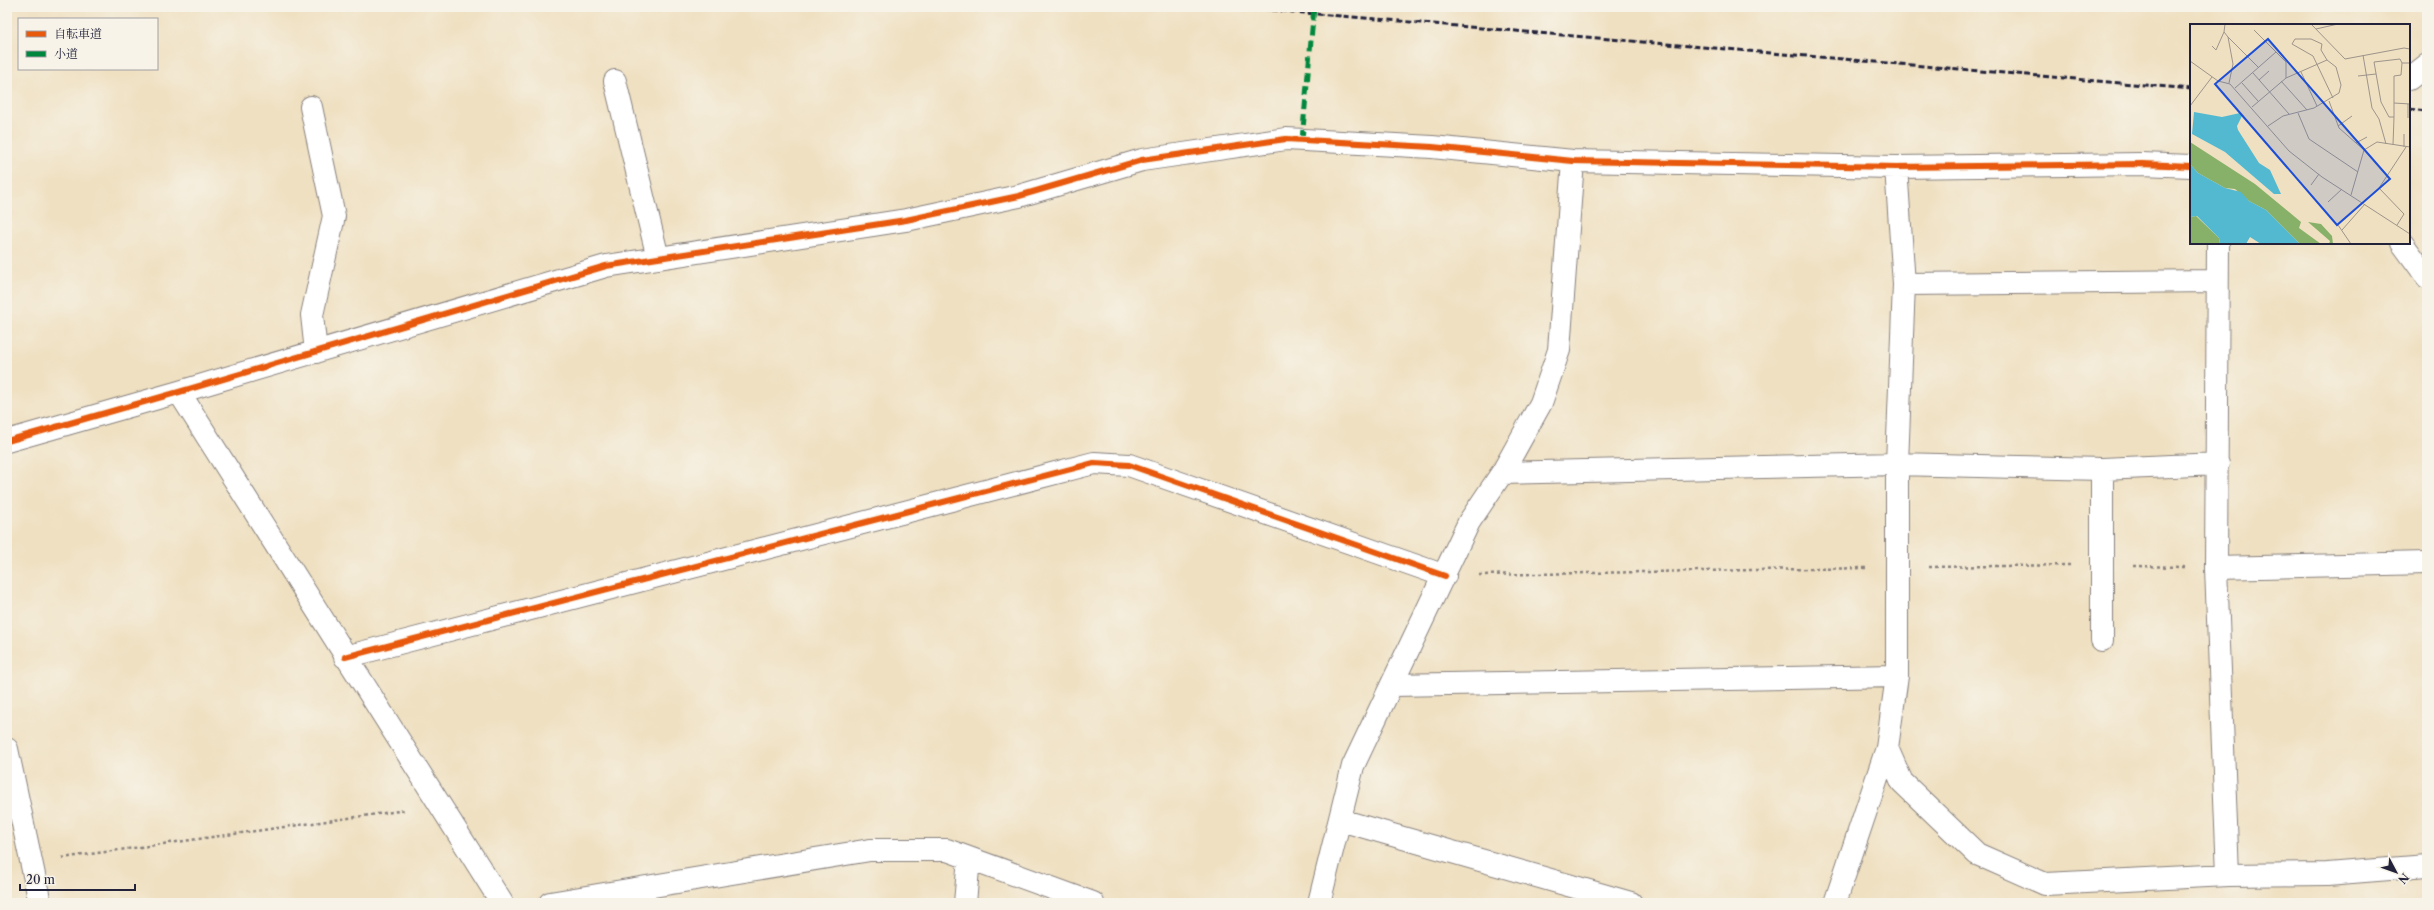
<svg xmlns="http://www.w3.org/2000/svg" width="2434" height="910" viewBox="0 0 2434 910" font-family="'Libre Caslon Text','Noto Serif JP',serif">
<style>
.lines{fill:none;stroke-linecap:round;stroke-linejoin:round}
.street-casing{stroke:#88817e;stroke-width:24}
.path{stroke:#88817e;stroke-width:2.5;stroke-dasharray:3 3;stroke-linecap:butt}
.street{stroke:#fff;stroke-width:22}
.rail{stroke:#22223b;stroke-width:3;stroke-dasharray:6 3;stroke-linecap:butt}
.quiet{stroke:#00873e;stroke-width:5;stroke-dasharray:10 5;stroke-linecap:butt}
.cycleway-casing{stroke:#f7f3e8;stroke-width:8}
.cycleway{stroke:#e8590c;stroke-width:6}
.inset-road{fill:none;stroke:#9d948b;stroke-width:1}
.view{fill:#1d4ed8;fill-opacity:0.15;stroke:#1d4ed8;stroke-width:2}
.inset-edge{fill:none;stroke:#22223b;stroke-width:2}
</style>
<rect width="100%" height="100%" fill="#f7f3e8"/>
<filter id="ink" filterUnits="userSpaceOnUse"><feTurbulence type="fractalNoise" baseFrequency=".025" numOctaves="2"/><feDisplacementMap in="SourceGraphic" scale="8" xChannelSelector="R" yChannelSelector="G"/><feConvolveMatrix kernelMatrix="1 2 1 2 8 2 1 2 1" color-interpolation-filters="sRGB"/></filter>
<filter id="wash" filterUnits="userSpaceOnUse"><feTurbulence type="fractalNoise" baseFrequency=".012" numOctaves="4" result="noise"/><feDisplacementMap in="SourceGraphic" scale="16" xChannelSelector="R" yChannelSelector="G"/><feGaussianBlur stdDeviation="0.9" result="paint"/><feColorMatrix in="noise" values="0 0 0 0 0 0 0 0 0 0 0 0 0 0 0 0 0 1.4 0 .05"/><feComposite in="paint" operator="in"/></filter>
<g filter="url(#wash)">
<rect width="100%" height="100%" fill="#efe0c1"/>
</g>
<g filter="url(#ink)">
<g class="lines">
<defs>
<path id="street" d="M2409,79L2427,65
M615,81L658,258
M311,107L334,216L312,315L316,352
M2218,243L2216,568L2228,875
M2402,243L2427,277
M1904,284L2217,281
M179,392L502,903
M7,441L179,392L606,266L906,220L1019,196L1142,160L1286,139L1432,147L1573,161L1896,167L2142,164L2191,166
M1502,473L1897,464L2102,469L2218,464
M2216,568L2427,563
M2102,640V469
M345,657L1094,463L1129,465L1445,576
M1393,685L1897,676
M1887,748L1902,782L1977,854L2045,884L2228,875L2327,874L2427,866
M7,749L40,903
M1340,820L1631,903
M550,903L870,850H947L1093,903
M965,903L969,858
M1319,903L1353,766L1469,522L1502,473L1541,403L1559,350L1573,161
M1835,903L1887,748L1897,676V464L1904,284L1896,167"/>
</defs>
<!-- street casing -->
<use href="#street" class="street-casing"/>
<!-- path -->
<path class="path" d="M2133,566L2184,567
M1929,567L2070,565
M1479,575L1866,568
M62,858L406,810"/>
<!-- street -->
<use href="#street" class="street"/>
<!-- rail -->
<path class="rail" d="M1236,7L2191,89
M2409,109L2427,111"/>
<!-- quiet -->
<path class="quiet" d="M1302,140L1314,7"/>
<defs>
<path id="cycleway" d="M7,441L179,392L606,266L906,220L1019,196L1142,160L1286,139L1432,147L1573,161L1896,167L2142,164L2191,166
M345,657L1094,463L1129,465L1445,576"/>
</defs>
<!-- cycleway casing -->
<use href="#cycleway" class="cycleway-casing"/>
<!-- cycleway -->
<use href="#cycleway" class="cycleway"/>
</g>
</g>
<!-- overview -->
<g transform="translate(2190 24)">
<rect width="220" height="220" fill="#efe0c1"/>
<path d="M0,118L65,160L111,198L109,204L131,220H110L76,186L59,177L45,165L35,164L8,149L0,140ZM6,192L29,214L30,220H0V193ZM118,198L131,200L142,212L143,220H139L140,217Z" fill="#87b168"/>
<path d="M4,88L32,93L50,89L52,92L47,102L48,106L69,139L80,146L91,170H84L35,128L2,110ZM0,140L8,149L35,164L51,168L59,177L76,186L110,220H71L60,213L56,220H30L29,214L7,192L0,193Z" fill="#52b9d0"/>
<path class="inset-road" d="M35,0L34,8L38,13L43,40L39,59M121,0L155,35L214,24L220,25M126,5L148,0M64,6L96,38V54M38,13L69,44M22,22L26,26L34,8M173,31L182,84L189,95L196,120M137,36L131,26L132,20L121,15H105L102,20L123,32L143,74M0,37L28,57L40,60L99,127L132,153L220,210M111,48L127,82M63,49L99,90M168,52L186,50M69,56L79,47M91,57L117,86M52,59L68,77M45,64L86,28M139,77L149,104L174,126M204,79L220,80M0,82L22,53M62,83L96,54L137,36L146,43L151,61L149,69L124,84L93,92L78,102M108,89L119,115L168,148M204,93V52L211,51L212,39M218,94V80M148,102L162,92M214,110V123M166,119L177,113M203,121L204,93H199L191,78L184,38L210,35L212,39H220M121,161L129,150M161,171L174,126L187,118L220,123M138,178L152,165M148,201L161,220M207,201L214,190L189,164L216,123M152,206L175,180"/>
<path class="view" d="M78,15L200,155L147,201L25,60Z"/>
<rect width="220" height="220" class="inset-edge"/>
</g>
<!-- margin -->
<rect width="2434" height="910" fill="none" stroke="#f7f3e8" stroke-width="24"/>
<!-- legend -->
<rect x="18" y="18" width="140" height="52" fill="#f7f3e8" stroke="#a29fa3"/>
<rect x="26" y="31" width="20" height="6" fill="#e8590c" stroke="#a29fa3"/>
<text x="54" y="38" font-size="12" fill="#22223b">自転車道</text>
<rect x="26" y="51" width="20" height="6" fill="#00873e" stroke="#a29fa3"/>
<text x="54" y="58" font-size="12" fill="#22223b">小道</text>
<!-- north arrow -->
<g transform="translate(2396 872) rotate(131)" stroke="#f7f3e8" stroke-width="3" paint-order="stroke">
<path d="M0-3L7 15L0 10L-7 15Z" fill="#22223b"/>
<text y="-6" font-size="11" font-weight="bold" text-anchor="middle" fill="#22223b">N</text>
</g>
<!-- scale -->
<path d="M20 884v6h115v-6" fill="none" stroke="#22223b" stroke-width="2"/>
<text x="26" y="884" font-size="12" fill="#22223b" stroke="#f7f3e8" stroke-width="3" paint-order="stroke">20 m</text>
</svg>
